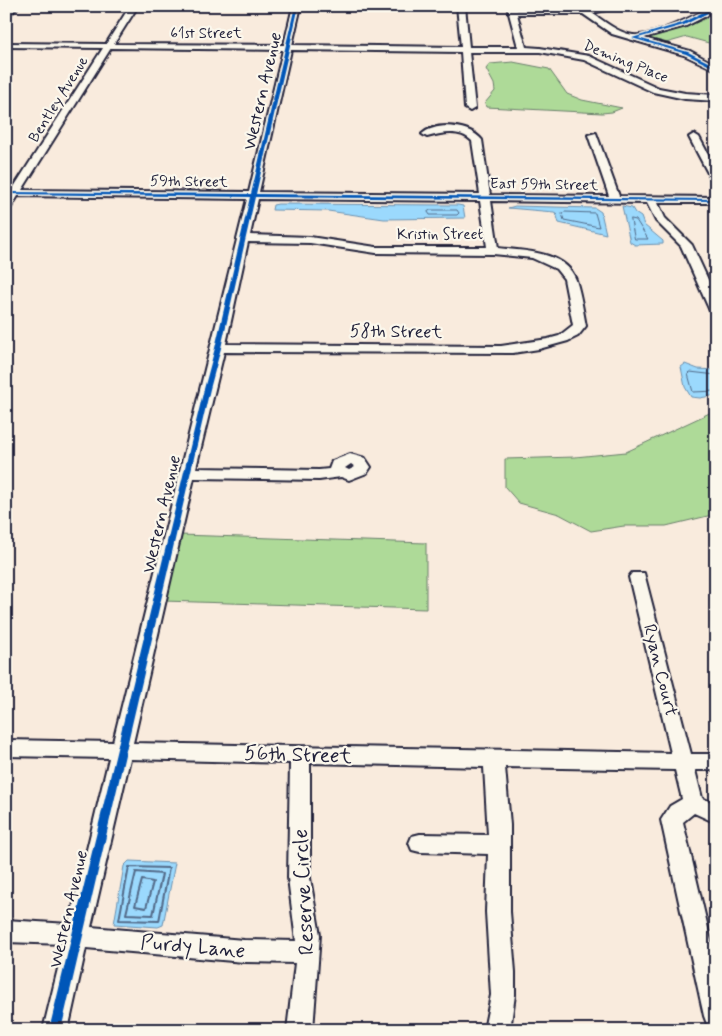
<svg xmlns="http://www.w3.org/2000/svg" width="722" height="1036" viewBox="0 0 722 1036" font-family="Mynerve,sans-serif">
<style>
.green{fill:#aeda98;stroke:#687e6a}
.water{fill:#9bd9fd;stroke:#6b90af}
.lines{fill:none;stroke-linecap:round;stroke-linejoin:round}
.shore-far1{stroke:#526b89;stroke-width:1}
.shore{stroke:#526b89;stroke-width:2}
.minor-casing{stroke:#22223b;stroke-width:4}
.minor{fill:#fbf7ec;fill-rule:evenodd}
.cycleway-casing{stroke:#fbf7ec;stroke-width:3}
.cycleway{fill:#0057b8;fill-rule:evenodd}
.labels{text-anchor:middle;stroke-width:4.5;stroke-linejoin:round;paint-order:stroke}
.far-street-label{font-size:15px;fill:#22223b;stroke:#fbf7ec}
.street-label{font-size:18px;fill:#22223b;stroke:#fbf7ec}
.near-street-label{font-size:21px;fill:#22223b;stroke:#fbf7ec}
</style>
<rect width="100%" height="100%" fill="#f9ebdd"/>
<filter id="ink" filterUnits="userSpaceOnUse"><feTurbulence type="fractalNoise" baseFrequency=".02" numOctaves="2"/><feDisplacementMap in="SourceGraphic" scale="10" xChannelSelector="R" yChannelSelector="G"/><feConvolveMatrix kernelMatrix="1 2 1 2 8 2 1 2 1" color-interpolation-filters="sRGB"/></filter>
<g filter="url(#ink)">
<!-- green -->
<path class="green" d="M716,14V45L687,37L666,43L645,38L688,26Z
M513,62L549,69L567,94L582,100L622,108L612,112L602,113L486,107L485,103L495,91L494,84L486,69L490,64Z
M716,410V514L666,526H624L591,531L559,514L519,503L505,487V459L575,457L626,452Z
M180,535L426,543V609L163,601Z"/>
<!-- water -->
<path class="water" d="M278,204L458,205L463,206L465,218L384,219L328,211L272,210L273,205Z
M515,206L595,208L601,212L606,234L559,223L556,213L554,212L508,208Z
M622,206L632,208L635,213L641,217L644,225L663,241V244L635,245L630,242Z
M685,364L698,369L716,370V395L700,398L691,397L685,387L681,367Z
M129,861L175,863L163,925L158,927L114,924L124,866Z"/>
<g class="lines">
<!-- shore-far1 -->
<path class="shore-far1" d="M431,210H457L459,213L457,215H430L428,212Z
M565,212L595,213L599,227L564,220L562,214Z
M631,219L636,220L648,239H635Z
M716,375L690,372L688,374L693,392L716,391"/>
<!-- shore -->
<path class="shore" d="M129,867L169,868L159,921L119,920Z
M136,872L162,874L153,915L126,914Z
M142,880L153,882L146,908L135,906Z"/>
<defs>
<path id="minor" d="M11,6H19L6,18V11Z
M130,6H138L114,44L284,45L293,6H301L292,45L461,47L457,6H465L469,47H518L507,6H515L516,10H585L624,6L592,13C604,21 618,33 633,35C650,37 692,17 708,9V6H716L714,12L686,26L643,38L690,51L716,65V70L684,55L612,34L583,14H517L526,47L540,48L589,56L659,88L685,93L716,95V101L685,99L653,92L584,60L540,52H469L475,108L470,111L465,108L461,52L291,50L259,192L480,194L472,141C460,129 442,133 427,137L422,134C437,121 470,125 482,140L490,195L609,196L588,135L596,133L619,196L716,197V203H658L665,218L692,245L716,297V315L710,311L681,246L656,221L647,203L491,201L498,248C524,251 566,251 576,280C581,295 583,311 586,326L578,336L568,341L539,349L513,353L224,352L196,468L319,470L329,469L332,461L350,454L365,458L371,467L367,473L349,480L341,477L319,480L194,478L133,743L671,753L629,577L632,573H644L691,754H716V770H695L702,798L716,804V823L694,813L683,822L716,962V1028L707,1024L704,1016L661,820L670,806L682,799L675,770L505,767L510,825V912L515,972V995L510,1030H484L491,995L486,912L488,854L420,852L412,850L409,843L412,836L420,834L488,835L484,767L310,763V878L320,935L313,1030H287L295,963L244,962L86,948L68,1030H43L64,944L6,942V920L69,924L109,758L6,756V740L113,742L247,199L18,196L10,209L6,210V190H12L103,48L6,47V43L106,44ZM111,48L283,50L249,192L22,190ZM258,199L480,201L487,247H376L310,237L250,235ZM248,242L310,243L376,253L493,254L532,258L556,269L564,279L573,325L559,336L548,339L501,346L226,344ZM351,464L355,467L349,470L345,468ZM130,759L290,763L288,878L296,941L244,940L91,927Z
M694,134L699,137L716,169V182L711,179L689,137Z"/>
</defs>
<!-- minor casing -->
<use href="#minor" class="minor-casing"/>
<!-- minor -->
<use href="#minor" class="minor"/>
<defs>
<path id="cycleway" d="M295,6H299L256,194L716,199V201L255,197L221,348L210,389L61,1030H49L204,389L215,348L250,197L6,194V192L251,194Z
M710,6H714L712,11L684,25L638,38L688,52L716,66V69L686,54L632,38L682,23L709,9Z"/>
</defs>
<!-- cycleway casing -->
<use href="#cycleway" class="cycleway-casing"/>
<!-- cycleway -->
<use href="#cycleway" class="cycleway"/>
</g>
</g>
<g class="labels">
<!-- far-street labels -->
<g class="far-street-label">
<text x="206" y="38">61st Street</text>
<text transform="translate(626 61) rotate(22)" y="5">Deming Place</text>
<text transform="translate(58 99) rotate(-58)" y="5">Bentley Avenue</text>
<text transform="translate(189 181) rotate(1)" y="5">59th Street</text>
<text transform="translate(544 184) rotate(1)" y="5">East 59th Street</text>
<text x="440" y="239">Kristin Street</text>
</g>
<!-- street labels -->
<g class="street-label">
<text transform="translate(262 91) rotate(-77)" y="6">Western Avenue</text>
<text transform="translate(396 331) rotate(1)" y="6">58th Street</text>
<text transform="translate(161 514) rotate(-77)" y="6">Western Avenue</text>
<text transform="translate(661 670) rotate(76)" y="6">Ryan Court</text>
<text transform="translate(68 909) rotate(-77)" y="6">Western Avenue</text>
</g>
<!-- near-street labels -->
<g class="near-street-label">
<text transform="translate(298 754) rotate(2)" y="7">56th Street</text>
<text transform="translate(303 892) rotate(-93)" y="7">Reserve Circle</text>
<text transform="translate(193 946) rotate(5)" y="7">Purdy Lane</text>
</g>
</g>
<!-- margin -->
<rect width="722" height="1036" fill="none" stroke="#fbf7ec" stroke-width="25"/>
<rect x="12" y="12" width="697" height="1011" fill="none" stroke="#22223b" stroke-width="2" filter="url(#ink)"/>
</svg>
